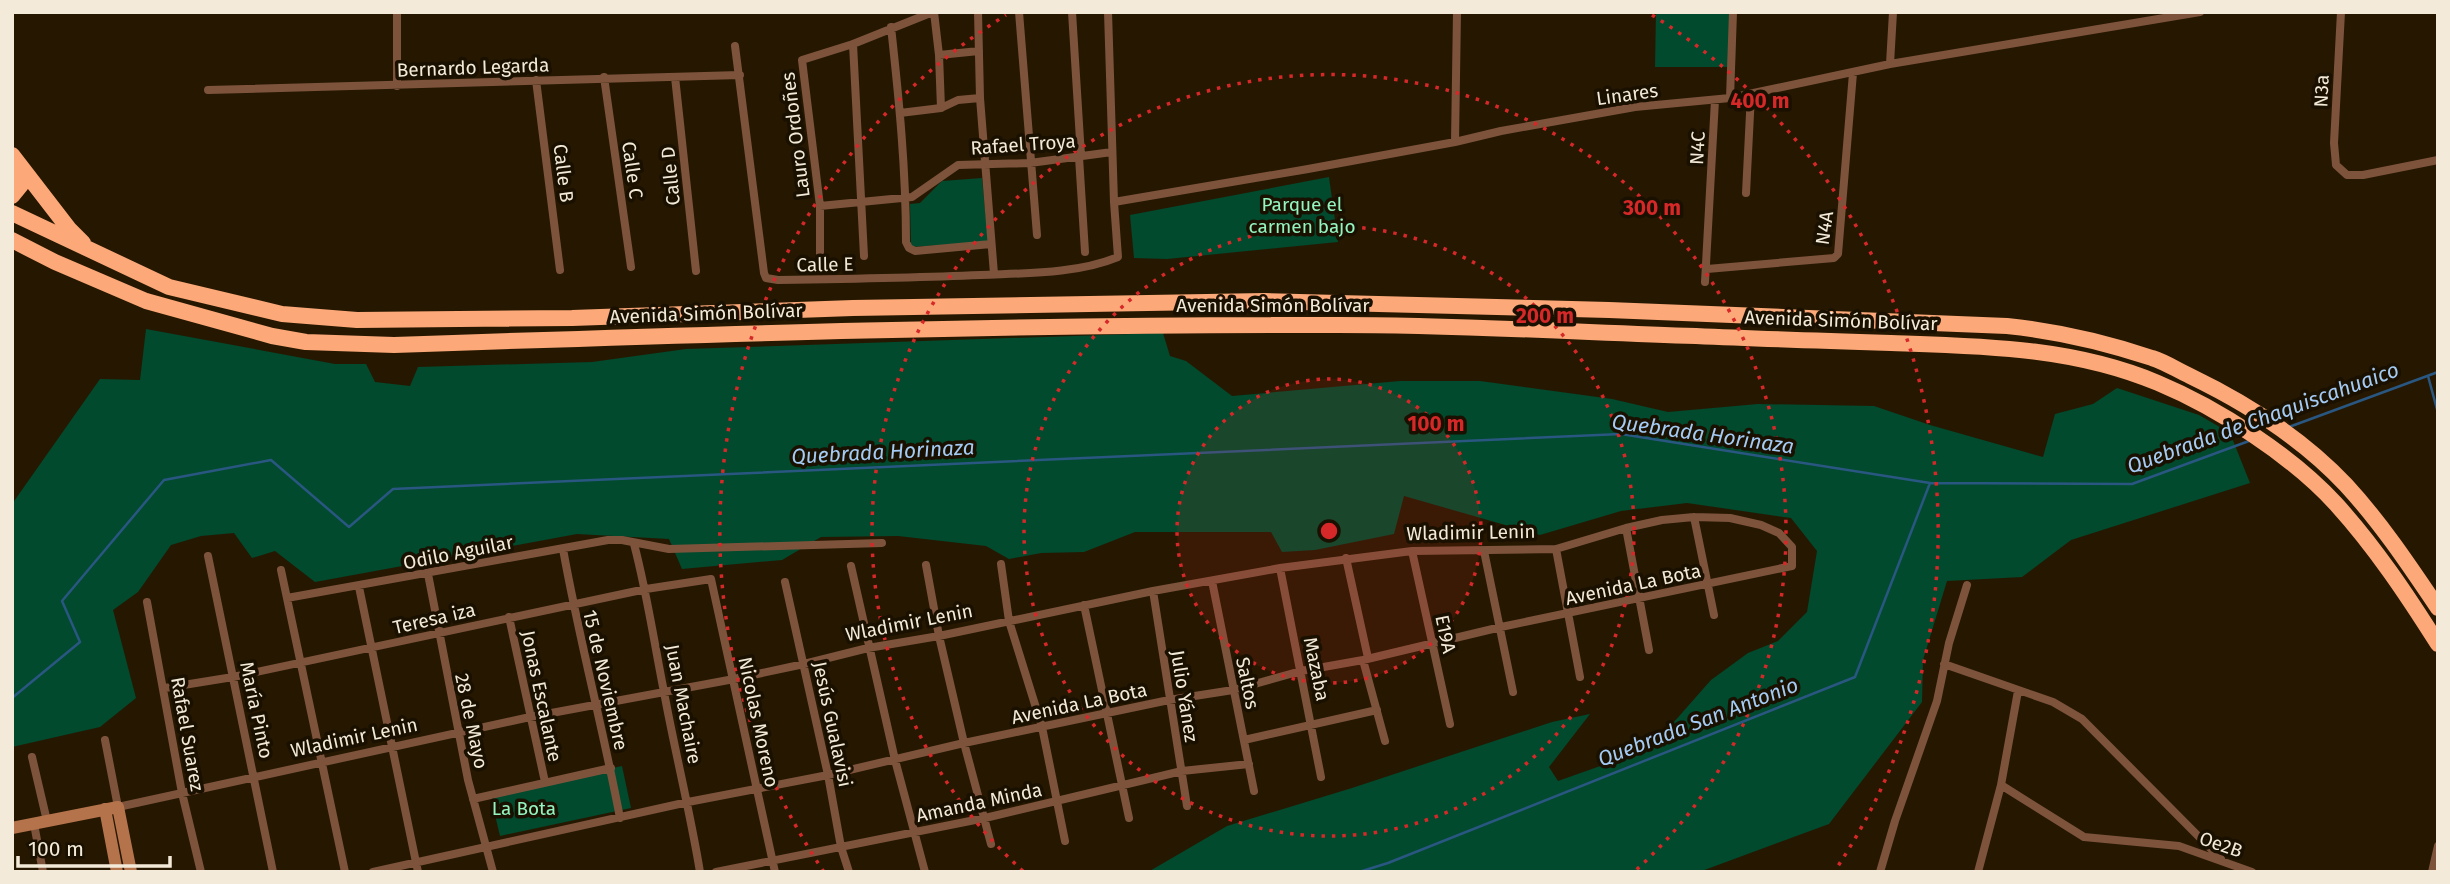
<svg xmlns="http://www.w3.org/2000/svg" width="2450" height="884" viewBox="0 0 2450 884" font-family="'Fira Sans',sans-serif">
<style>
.green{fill:#014a2d}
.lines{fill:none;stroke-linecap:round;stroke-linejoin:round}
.stream{stroke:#295782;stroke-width:2.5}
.street{stroke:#7d533c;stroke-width:8}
.secondary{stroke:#b5734c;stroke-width:12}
.highway{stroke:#fca878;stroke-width:16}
.ring{fill:none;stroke:#d62828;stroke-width:3.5;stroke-dasharray:3.5 7}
.labels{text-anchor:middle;stroke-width:7;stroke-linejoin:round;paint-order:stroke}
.street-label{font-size:19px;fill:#f3ead9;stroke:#1a1000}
.park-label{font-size:19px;fill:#94f4c0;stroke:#1a1000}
.water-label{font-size:21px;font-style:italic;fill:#a4cbf3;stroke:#1a1000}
.centre{fill:#d62828;stroke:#1a1000;stroke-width:3.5}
.ring-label{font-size:21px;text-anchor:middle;font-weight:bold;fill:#d62828;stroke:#1a1000;stroke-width:7;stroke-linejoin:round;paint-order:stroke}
</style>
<rect width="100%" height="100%" fill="#261800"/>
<!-- green -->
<path class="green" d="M1656,12H1736L1735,67H1655Z
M1329,177L1338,242L1167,259L1134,258L1130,215Z
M982,178L988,242L911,247L910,204L920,203L942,181Z
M146,329L335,364H366L375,382L410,386L418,367L592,362L686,349L1163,333L1170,356L1186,361L1232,396L1400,381H1480L1612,399L1668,412L1758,404L1874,406L1930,425L2043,457L2055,414L2093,404L2117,388L2199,415L2230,433L2250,483L2071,540L2022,577L1947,581L1923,660L1922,702L1829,824L1699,872H1148L1227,826L1352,788L1552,722L1590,714L1549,767L1558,781L1651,748L1711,680L1748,653L1778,641L1807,612L1817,551L1791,518L1687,503L1621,511L1540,535L1404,496L1394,534L1315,550L1282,552L1271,532H1135L1084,552L1041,553L1009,559L986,546L898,536L821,537L782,560L682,569L669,539L577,534L315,582L275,551L252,558L234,533L201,536L171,545L138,592L113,610L136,698L100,727L12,747V504L100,379L140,380Z
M622,766L631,808L500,836L490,794Z"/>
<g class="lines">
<!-- stream -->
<path class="stream" d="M2428,376L2438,413
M2289,427L2438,372
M12,698L80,642L62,601L164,480L271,460L349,527L393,489L1621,434L1930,483L2132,484L2249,441
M1359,872L1388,863L1855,677L1930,483"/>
<!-- street -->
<path class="street" d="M934,12L939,55L941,108
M978,12L980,98L994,274
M1019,12L1037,235
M1072,12L1081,156
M2341,12L2334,143L2336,165L2347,175H2363L2438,160
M891,27C899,99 906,170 906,242L909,248L915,251L991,244
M853,44L864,256
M735,46L764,273L766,278L778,280C846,279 913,278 981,275C1025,273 1077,274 1118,257L1114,202L1108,12
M939,55L979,51
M1890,64L1893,12
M604,77L631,267
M675,77L696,271
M536,80L560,270
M397,86V12
M208,90L740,75
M1730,98L1733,12
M900,113L941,108L958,100L980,98
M1455,142L1457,12
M1079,157L1085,252
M1746,193L1751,94
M1114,202L1308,169L1455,142L1501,131L1635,107L1730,98L1890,64L2200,12
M820,206L912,197L958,165L1030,163L1112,152
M820,257V206L802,60L853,44L933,12
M1707,269L1834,258L1838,254L1853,73
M1705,282L1715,100
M1694,517L1714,615
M1626,528L1649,650
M634,544C647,593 654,642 664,692C675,752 690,811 700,872
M563,549C579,639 603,728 620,818
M1556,549L1580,677
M1412,551L1450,724
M1484,551L1513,692
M208,556L273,872
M1346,558L1368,658
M1001,564L1009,621L1042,727L1065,841
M926,565L939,636L964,743L991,844
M851,566L895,760L925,872
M1280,568L1321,777
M281,570L345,872
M428,574L468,780L493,872
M1212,581L1254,791
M785,582L828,775L841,847L849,872
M359,587L418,872
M1153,591L1187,806
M287,598L608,540H622L669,549L882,543
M147,602L182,793L201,872
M1084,605L1129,818
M509,617L545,782
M1363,660L1385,741
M1944,664L2053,702L2082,719L2221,859
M165,688L233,677L646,589L711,579L775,872
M2018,691L2001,785L2084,837L2179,846L2252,872
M105,740L118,807L530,717L734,679L804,664L868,648L939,636L1153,591L1280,568L1412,551L1556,549L1626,528L1662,520L1694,517L1730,518L1761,525L1779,533L1792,547V566L1501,627L1363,660L1301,671L1233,690L1169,700L964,743L828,775L688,802L373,872
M1244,740L1377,710
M32,757L47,821
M473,799L611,768
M34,824L43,872
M716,872L985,818L1182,771L1249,764
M1880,872L1895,821L1937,701L1949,643L1967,585
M1978,872L2001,785
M2432,872L2438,846"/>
<!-- secondary -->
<path class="secondary" d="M105,809L117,872
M12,828L118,807L131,872"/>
<!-- highway -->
<path class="highway" d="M12,155L69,229L83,243
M12,196L21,185L22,169
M12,213L169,287L282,314L357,320L572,318L853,308L1265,301L1609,310L2007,326C2056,331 2104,342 2152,358C2165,362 2177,370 2190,376C2246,403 2303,439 2346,485C2381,523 2409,565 2438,608
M12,240L55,262L146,301L272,336L306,342L394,345C709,334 1023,324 1338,325C1457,325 1577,332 1696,336C1761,339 1826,341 1891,343C1982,346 2073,347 2158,383C2218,408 2292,456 2336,504C2375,547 2407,595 2438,644"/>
</g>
<!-- distance rings -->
<circle cx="1329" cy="531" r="152" fill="#d62828" fill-opacity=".12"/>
<g class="ring">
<circle cx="1329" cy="531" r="152"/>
<circle cx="1329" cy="531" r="305"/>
<path d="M1023 871A457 457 0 1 1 1635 871"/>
<path d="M824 872A609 609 0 0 1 1006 15M1652 15A609 609 0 0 1 1834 872"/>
</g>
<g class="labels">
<!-- street labels -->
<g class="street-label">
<text transform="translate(473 67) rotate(-2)" y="7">Bernardo Legarda</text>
<text transform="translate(2321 91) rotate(-87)" y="7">N3a</text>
<text transform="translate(1627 94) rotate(-8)" y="7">Linares</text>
<text transform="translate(795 135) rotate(-97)" y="7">Lauro Ordoñes</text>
<text transform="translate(1023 144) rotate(-4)" y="7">Rafael Troya</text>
<text transform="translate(1697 148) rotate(-87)" y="7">N4C</text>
<text transform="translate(633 170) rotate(82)" y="7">Calle C</text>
<text transform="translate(564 173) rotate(83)" y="7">Calle B</text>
<text transform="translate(670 176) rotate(-96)" y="7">Calle D</text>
<text transform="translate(1824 228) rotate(-82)" y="7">N4A</text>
<text transform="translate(825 264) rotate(-1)" y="7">Calle E</text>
<text x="1273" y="312">Avenida Simón Bolívar</text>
<text transform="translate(706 313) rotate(-2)" y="7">Avenida Simón Bolívar</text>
<text transform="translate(1841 320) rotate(2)" y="7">Avenida Simón Bolívar</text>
<text transform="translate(1471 532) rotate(-1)" y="7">Wladimir Lenin</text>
<text transform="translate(458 552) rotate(-11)" y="7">Odilo Aguilar</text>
<text transform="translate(1633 584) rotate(-12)" y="7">Avenida La Bota</text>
<text transform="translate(434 618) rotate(-13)" y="7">Teresa iza</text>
<text transform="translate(909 622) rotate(-11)" y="7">Wladimir Lenin</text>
<text transform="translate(1446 634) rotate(78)" y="7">E19A</text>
<text transform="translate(1317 669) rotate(78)" y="7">Mazaba</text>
<text transform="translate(606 680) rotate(77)" y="7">15 de Noviembre</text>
<text transform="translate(1248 683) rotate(78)" y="7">Saltos</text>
<text transform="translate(542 696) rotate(78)" y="7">Jonas Escalante</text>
<text transform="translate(1185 696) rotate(81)" y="7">Julio Yánez</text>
<text transform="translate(1079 703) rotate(-12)" y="7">Avenida La Bota</text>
<text transform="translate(684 704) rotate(79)" y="7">Juan Machaire</text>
<text transform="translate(257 710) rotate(78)" y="7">María Pinto</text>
<text transform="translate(472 721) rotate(78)" y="7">28 de Mayo</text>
<text transform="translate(759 722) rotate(78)" y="7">Nicolas Moreno</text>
<text transform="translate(833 724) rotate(78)" y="7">Jesús Gualavisi</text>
<text transform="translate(188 734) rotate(80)" y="7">Rafael Suarez</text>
<text transform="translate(354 737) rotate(-12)" y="7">Wladimir Lenin</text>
<text transform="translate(979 802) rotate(-12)" y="7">Amanda Minda</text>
<text transform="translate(2221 844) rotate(19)" y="7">Oe2B</text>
</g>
<!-- park labels -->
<g class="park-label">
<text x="1302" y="211">Parque el<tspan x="1302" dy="22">carmen bajo</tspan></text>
<text x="524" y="815">La Bota</text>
</g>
<!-- water labels -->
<g class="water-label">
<text transform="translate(2263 418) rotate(-20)" y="7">Quebrada de Chaquiscahuaico</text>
<text transform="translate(1703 434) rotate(8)" y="7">Quebrada Horinaza</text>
<text transform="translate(883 452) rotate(-3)" y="7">Quebrada Horinaza</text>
<text transform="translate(1698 722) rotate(-21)" y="7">Quebrada San Antonio</text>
</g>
</g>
<circle cx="1329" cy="531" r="10" class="centre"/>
<g class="ring-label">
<text x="1760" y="108">400 m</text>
<text x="1652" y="215">300 m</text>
<text x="1545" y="323">200 m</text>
<text x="1436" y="431">100 m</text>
</g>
<!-- border -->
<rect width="2450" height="884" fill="none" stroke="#f3ead9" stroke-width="28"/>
<!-- scale -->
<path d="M18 856v10h152v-10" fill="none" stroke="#f3ead9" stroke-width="3.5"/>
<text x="28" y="856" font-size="21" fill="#f3ead9" stroke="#1a1000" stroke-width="5" paint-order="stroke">100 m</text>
</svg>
